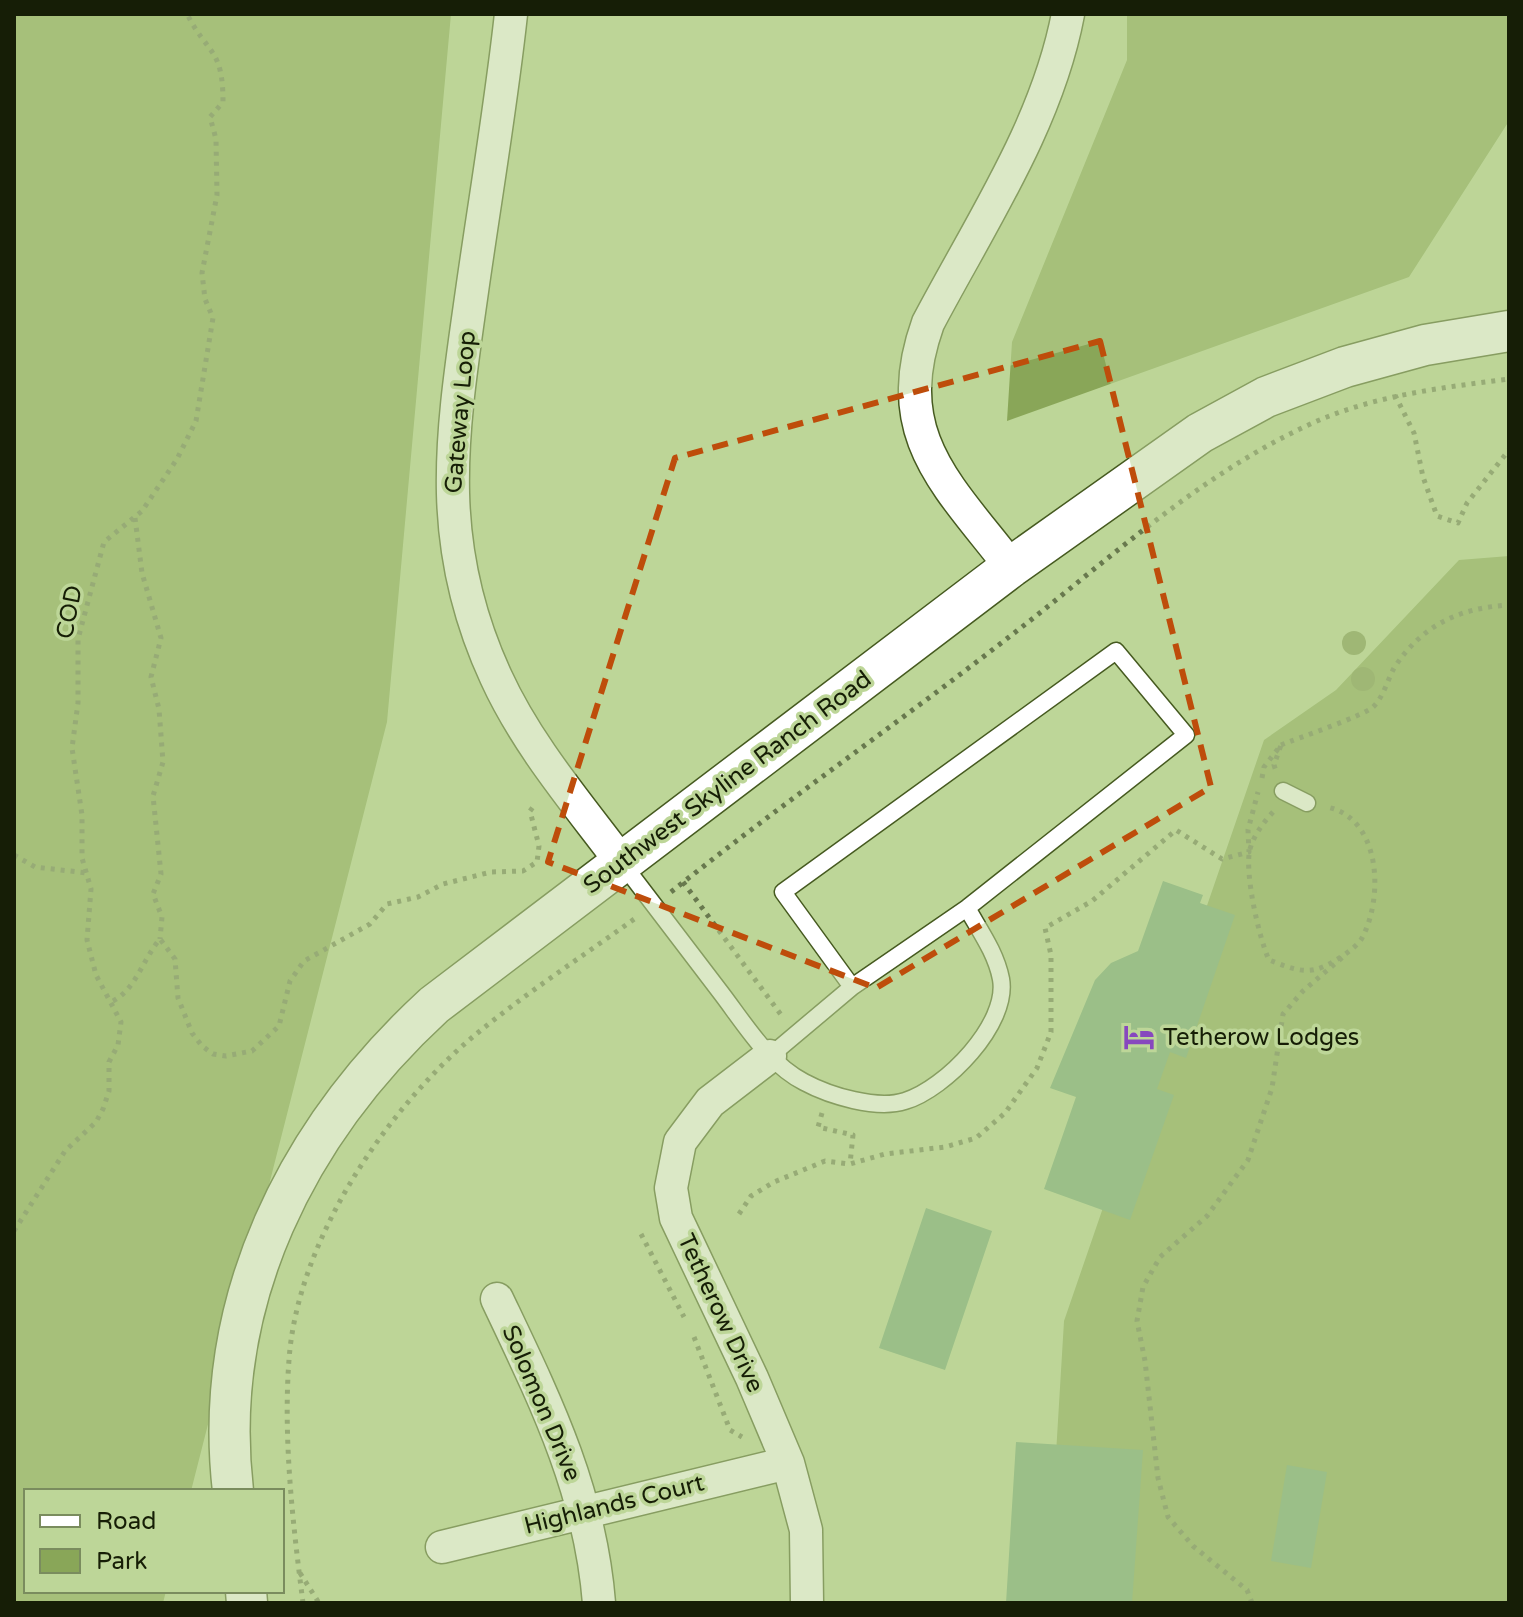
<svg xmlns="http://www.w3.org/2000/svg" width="1523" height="1617" viewBox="0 0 1523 1617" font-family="'Varela Round',sans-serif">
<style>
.green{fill:#89a658}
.building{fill:#72a475}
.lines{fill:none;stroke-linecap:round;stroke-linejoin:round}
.service-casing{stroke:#465a20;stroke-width:19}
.minor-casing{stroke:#465a20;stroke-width:35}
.tertiary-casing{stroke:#465a20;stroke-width:43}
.path{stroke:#68794e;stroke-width:5;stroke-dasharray:4 6;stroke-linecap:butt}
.service{stroke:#fff;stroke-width:16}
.minor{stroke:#fff;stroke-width:32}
.tertiary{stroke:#fff;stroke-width:40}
.tree{fill:#7a924c}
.marked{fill:none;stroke:#be4d0b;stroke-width:6;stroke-dasharray:16 10;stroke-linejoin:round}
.labels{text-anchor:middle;stroke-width:7;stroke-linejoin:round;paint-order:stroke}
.street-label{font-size:24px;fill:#161e06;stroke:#bdd698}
.poi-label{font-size:24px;fill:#161e06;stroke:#bdd698;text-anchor:start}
</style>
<rect width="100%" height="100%" fill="#bdd698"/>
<!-- green -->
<path class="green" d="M14,14H451L387,722L191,1491H26V1591H166L163,1603H14Z
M1127,14H1509V121L1409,277L1007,421L1012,342L1127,60Z
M1509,556V1603H1047L1064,1321L1264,740L1336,690L1459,560Z"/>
<!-- building -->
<path class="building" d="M1163,881L1203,895L1200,903L1235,915L1186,1058L1170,1052L1157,1089L1174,1095L1130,1220L1044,1189L1076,1097L1050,1088L1095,980L1111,963L1138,951Z
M926,1208L992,1231L945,1370L879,1348Z
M1016,1442L1143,1450L1132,1603H1006Z
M1287,1465L1327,1472L1311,1568L1271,1561Z"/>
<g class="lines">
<defs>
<path id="service" d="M1283,791L1307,803
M622,863C654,905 686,947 718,989C743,1021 767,1063 804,1082C830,1096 877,1110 905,1101C945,1089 1009,1024 1001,979C996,953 980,931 967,908
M770,1056L852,987L967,908L1186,735L1116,651L783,892L852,987"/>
<path id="minor" d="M511,14C501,106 485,199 472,291C452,432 433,541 496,677C527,745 577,803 622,863
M1011,567C947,484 888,435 928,323C980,224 1047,125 1068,14
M770,1056L710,1102L680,1142L671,1188L676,1218L752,1378L788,1463L806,1530L807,1603
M497,1299C545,1400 590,1490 599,1603
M442,1547L788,1463"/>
<path id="tertiary" d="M233,1491C211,1301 297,1131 434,1005L1011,567L1200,433L1266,397L1345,367L1425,345L1509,331
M246,1591L247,1603"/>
</defs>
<!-- service casing -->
<use href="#service" class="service-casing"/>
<!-- minor casing -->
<use href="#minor" class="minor-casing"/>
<!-- tertiary casing -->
<use href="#tertiary" class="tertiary-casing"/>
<!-- path -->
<path class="path" d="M1395,395L1414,433L1423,477L1437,516L1458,523L1467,503L1509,450
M135,518L142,573L161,638L151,677L159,709L163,762L153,796L161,874L153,894L162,917L160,939
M1281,745C1298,738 1363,716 1373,707C1383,698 1388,679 1394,668C1422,625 1459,608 1509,605
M1262,778L1264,767L1281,745L1274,765L1276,771
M1273,812C1263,823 1254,835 1250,849C1244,872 1259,938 1269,960C1283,965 1301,974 1317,969C1329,966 1356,949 1362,938C1384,897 1381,818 1327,807
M14,855L35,867L87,873
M683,882L782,1016
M671,892C781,804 897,724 1009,637C1104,564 1194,479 1304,427C1368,396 1439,388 1509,379
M113,1001C136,989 143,959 160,939L175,959L178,998L192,1033L202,1046L213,1054L226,1056L252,1051L279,1026L290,981L304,961L370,924L387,904L418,897L443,884L491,872L523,871L537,862L539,846L530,811L536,803
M822,1113L818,1127L853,1135L850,1164
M739,1214L751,1196L774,1182L825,1161L850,1164L885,1154L945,1147L976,1138L1005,1113L1037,1068L1051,1032V955L1045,928L1092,901L1176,830L1222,859L1249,852L1248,830L1258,792
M14,1231L65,1151L96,1122L103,1109L109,1091V1062L118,1045L121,1022L96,975L87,940L91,889L82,858V815L72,748L78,703V639L104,542L142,511L177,459L196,421L213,318L205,299L202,273L217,195L216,139L210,117L223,102C223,48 208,55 187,14
M641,1234L684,1317
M694,1337L730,1430L742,1437
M300,1573L319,1603
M303,1603C293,1525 283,1439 289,1360C297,1242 385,1110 475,1035C526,993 583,956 637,917
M1252,1603L1247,1590L1193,1546L1168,1517L1158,1478L1145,1361L1137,1321L1143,1287L1160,1257L1207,1216L1248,1160L1272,1088L1283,1014L1303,991L1344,956"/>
<!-- service -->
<use href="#service" class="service"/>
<!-- minor -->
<use href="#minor" class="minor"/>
<!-- tertiary -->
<use href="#tertiary" class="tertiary"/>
</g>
<!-- trees -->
<g class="tree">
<circle cx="1354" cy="643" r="12"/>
<circle cx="1363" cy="679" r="12"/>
</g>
<!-- marked area -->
<path d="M0 0H1523V1617H0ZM1100,341L1211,787L876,988L548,862L675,458Z" fill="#bdd698" fill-opacity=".55" fill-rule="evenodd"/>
<path class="marked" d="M1100,341L1211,787L876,988L548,862L675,458Z"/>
<!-- icons -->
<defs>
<symbol id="hotel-bare" viewBox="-9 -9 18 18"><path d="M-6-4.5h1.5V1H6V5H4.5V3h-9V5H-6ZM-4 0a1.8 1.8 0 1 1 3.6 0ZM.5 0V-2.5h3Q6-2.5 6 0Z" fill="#8748be" stroke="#bdd698" stroke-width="2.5" paint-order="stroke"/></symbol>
</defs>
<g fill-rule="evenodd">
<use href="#hotel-bare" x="1117" y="1015" width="44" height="44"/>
</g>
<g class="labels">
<!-- street labels -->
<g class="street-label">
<text transform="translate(460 412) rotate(-85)" y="8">Gateway Loop</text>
<text transform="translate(69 612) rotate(-79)" y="8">COD</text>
<text transform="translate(727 782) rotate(-37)" y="8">Southwest Skyline Ranch Road</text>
<text transform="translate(721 1313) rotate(65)" y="8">Tetherow Drive</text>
<text transform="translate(542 1403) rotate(67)" y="8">Solomon Drive</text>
<text transform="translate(614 1504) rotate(-14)" y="8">Highlands Court</text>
</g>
<!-- poi labels -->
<g class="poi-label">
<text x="1163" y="1045">Tetherow Lodges</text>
</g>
</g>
<!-- border -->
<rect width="1523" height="1617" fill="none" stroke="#161e06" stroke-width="32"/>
<!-- legend -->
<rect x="24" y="1489" width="260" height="104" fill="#bdd698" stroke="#7a8c5e" stroke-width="2"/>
<rect x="40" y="1515" width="40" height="12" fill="#ffffff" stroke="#7a8c5e" stroke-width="2"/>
<text x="96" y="1529" font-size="24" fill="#161e06">Road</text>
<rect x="40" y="1549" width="40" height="24" fill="#89a658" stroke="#7a8c5e" stroke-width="2"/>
<text x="96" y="1569" font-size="24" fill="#161e06">Park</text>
</svg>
